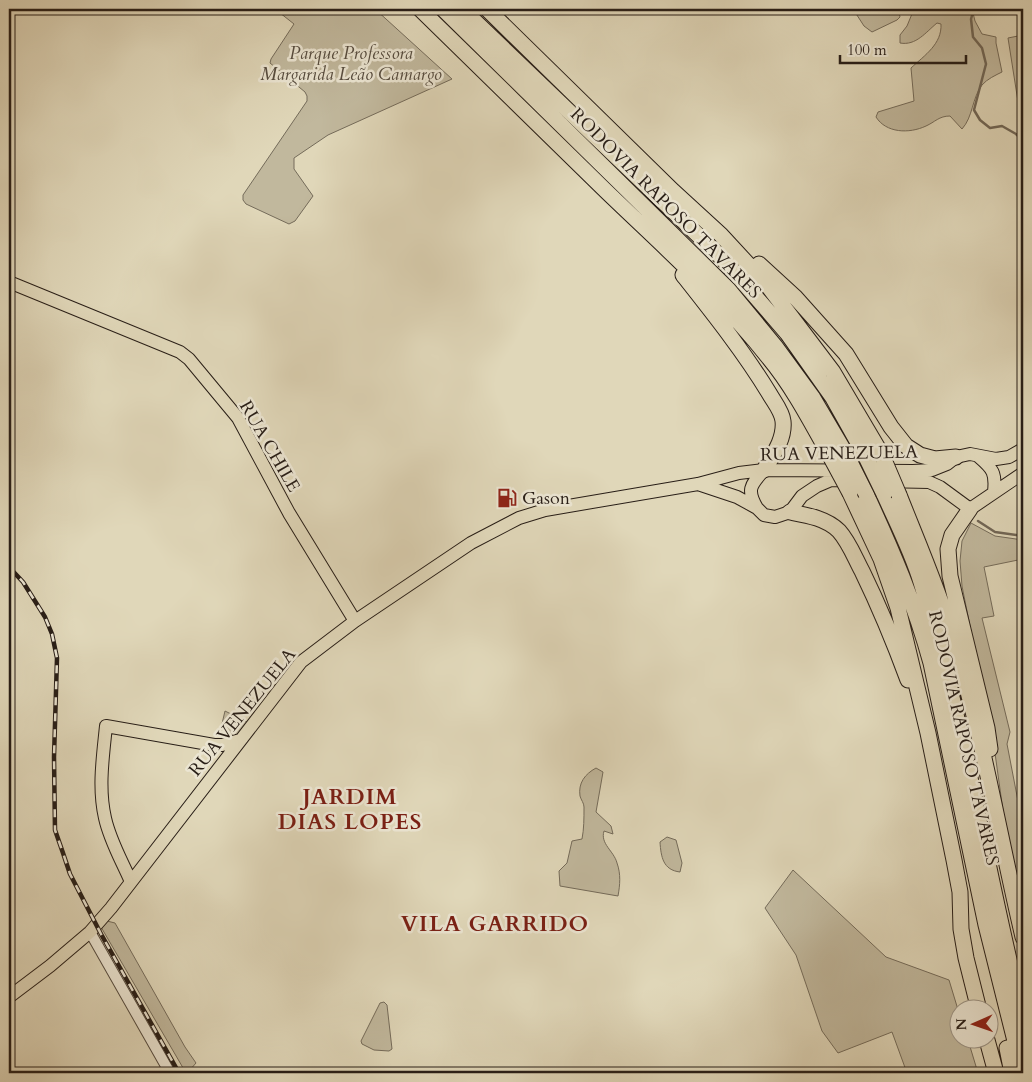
<svg xmlns="http://www.w3.org/2000/svg" width="1032" height="1082" viewBox="0 0 1032 1082" font-family="Cardo,serif">
<style>
.green{fill:#c1b89d;stroke:#746b5a}
.lines{fill:none;stroke-linecap:round;stroke-linejoin:round}
.stream{stroke:#716757;stroke-width:2.5}
.minor-casing{stroke:#564c40;stroke-width:12}
.major-casing{stroke:#281e17;stroke-width:14}
.highway-casing{stroke:#281e17;stroke-width:17}
.minor{stroke:#ebe5d2;stroke-width:10}
.major{stroke:#e0d7b9;stroke-width:12}
.highway{stroke:#e0d7b9;stroke-width:15}
.rail-casing{stroke:#281e17;stroke-width:4.5}
.rail{stroke:#ebe5d2;stroke-width:2.5;stroke-dasharray:8;stroke-linecap:butt}
.highway-bridge-casing{stroke:#281e17;stroke-width:17;stroke-linecap:butt}
.highway-bridge{stroke:#e0d7b9;stroke-width:15}
.labels{text-anchor:middle;stroke-width:5;stroke-linejoin:round;paint-order:stroke}
.park-label{font-size:18px;font-style:italic;fill:#564c3f;stroke:#ebe5d2}
.street-label{font-size:18px;fill:#281e17;stroke:#ebe5d2}
.poi-label{font-size:18px;fill:#281e17;stroke:#ebe5d2;text-anchor:start}
.district-label{font-size:22px;font-weight:bold;letter-spacing:1px;fill:#7a1f14;stroke:#ebe5d2}
</style>
<rect width="100%" height="100%" fill="#e0d7b9"/>
<filter id="stains"><feTurbulence type="fractalNoise" baseFrequency=".004" numOctaves="4"/><feColorMatrix values="0 0 0 0 .2 0 0 0 0 .09 0 0 0 0 .02 0 0 0 .5 -.17"/></filter>
<radialGradient id="worn" r=".72"><stop offset=".6" stop-color="#630" stop-opacity="0"/><stop offset="1" stop-color="#630" stop-opacity=".3"/></radialGradient>
<!-- green -->
<path class="green" d="M275,9H375L452,79L328,135L294,158V169L313,196L295,221L289,224L246,204L243,200V195L307,101V96L305,92L270,63L271,59L294,24Z
M853,9H896L899,12L900,17L897,20L872,32L864,26Z
M914,9H972L975,21L982,34L996,37V43L1002,72C996,75 987,79 982,85C972,98 973,117 962,129L950,116C939,116 935,122 926,126C909,134 886,133 876,117L878,112L914,101L911,68C925,55 942,44 941,24L937,23C926,32 916,46 900,43V35L907,26Z
M1023,35V108H1019L1008,38Z
M971,523L995,536L1023,540V559L984,567L994,616L982,618L1010,732L1007,744L1023,827V905L1005,825L994,746L962,586L960,561L962,541Z
M225,711L249,723L234,738L230,740L221,736V728Z
M596,768L603,772L596,812L611,826L613,834L604,831C600,844 614,851 617,863C621,874 620,885 618,896L560,886L559,871L567,863L572,841L582,839C584,829 584,818 584,807C584,803 581,800 580,796C578,783 585,774 596,768Z
M667,837L676,840L682,863L680,872C663,870 661,857 660,842Z
M793,870L886,957L949,980L959,1013L960,1040H968L978,1073H907L892,1032L838,1053L822,1031L796,955L765,908Z
M107,921L115,923L185,1047L196,1063L189,1071L190,1073H186L101,927Z
M384,1002L387,1005L392,1049L389,1051L374,1050L362,1044L361,1041L380,1003Z"/>
<g class="lines">
<!-- stream -->
<path class="stream" d="M974,9L971,19L973,37L982,48L986,64L974,110L980,120L990,128L1002,126L1016,134L1023,141
M978,521L995,532L1023,536"/>
<defs>
<path id="minor" d="M90,932L170,1073"/>
<path id="major" d="M9,282L180,352L189,359L238,418L289,513L355,621
M979,457C993,469 996,473 994,492
M698,484L737,497L757,508L764,515L775,517L790,512L802,496L817,486L831,480L929,482L940,487L970,509L1023,473
M757,508C746,489 751,485 764,470
M131,882C122,861 110,841 105,818C98,788 103,756 106,726L214,745H222L240,740
M9,997L50,966L90,932L111,908L301,662L355,621L471,543L519,518L545,510L698,484L739,473L764,470L913,471L932,470L947,464L956,457L970,454L996,459L1009,457L1023,449"/>
<path id="highway" d="M420,9C482,70 544,130 606,191C662,245 721,297 769,358C793,387 811,422 829,454
M443,9L728,289L775,346L813,398L846,454
M462,9L723,259L787,333L833,398L865,455
M487,9L673,191L721,235L768,286L833,372L882,455
M759,264L795,297L846,354L891,427L906,446L920,455L935,459L956,457
M683,275C713,313 744,352 769,393C774,402 782,411 783,421C785,439 773,455 764,470
M850,493L881,559L898,608L928,733L954,860L960,892L961,929L966,958L979,1010
M866,494C892,550 915,604 931,663L986,925L1023,1073
M884,494C897,523 912,552 921,582C965,725 986,873 1023,1018
M899,495C918,543 939,591 954,641C983,738 1000,839 1023,937
M970,509L952,535L948,549L950,576L987,728L990,749
M790,512C806,515 826,518 839,531C849,542 855,558 862,571C879,606 894,642 908,680
M987,1040L996,1073
M1007,1048L1012,1073"/>
</defs>
<!-- minor casing -->
<use href="#minor" class="minor-casing"/>
<!-- major casing -->
<use href="#major" class="major-casing"/>
<!-- highway casing -->
<use href="#highway" class="highway-casing"/>
<!-- minor -->
<use href="#minor" class="minor"/>
<!-- major -->
<use href="#major" class="major"/>
<!-- highway -->
<use href="#highway" class="highway"/>
<defs>
<path id="rail" d="M9,567L23,582L45,617L52,634L57,658L54,757L55,830L63,853L70,874L101,934L179,1073"/>
</defs>
<!-- rail casing -->
<use href="#rail" class="rail-casing"/>
<!-- rail -->
<use href="#rail" class="rail"/>
<defs>
<path id="highway-bridge" d="M829,454L850,493
M846,454L866,494
M865,455L884,494
M882,455L899,495"/>
</defs>
<!-- highway-bridge casing -->
<use href="#highway-bridge" class="highway-bridge-casing"/>
<!-- highway-bridge -->
<use href="#highway-bridge" class="highway-bridge"/>
</g>
<!-- icons -->
<defs>
<symbol id="fuel-bare" viewBox="-9 -9 18 18"><path d="M-5.5-6h7V0h2V4h1.3V-2.5L3-4.5l.8-.8L6-3V5H2.5V1h-1V6h-7ZM-4.2-4.7v3.2H.2V-4.7Z" fill="#8f2418" stroke="#ebe5d2" stroke-width="2.5" paint-order="stroke"/></symbol>
</defs>
<g fill-rule="evenodd">
<use href="#fuel-bare" x="493" y="484" width="28" height="28"/>
</g>
<g class="labels">
<!-- park labels -->
<g class="park-label">
<text x="351" y="59">Parque Professora<tspan x="351" dy="21">Margarida Leão Camargo</tspan></text>
</g>
<!-- street labels -->
<g class="street-label">
<text transform="translate(666 203) rotate(45)" y="6">RODOVIA RAPOSO TAVARES</text>
<text transform="translate(270 446) rotate(60)" y="6">RUA CHILE</text>
<text transform="translate(839 453) rotate(-1)" y="6">RUA VENEZUELA</text>
<text transform="translate(242 712) rotate(-51)" y="6">RUA VENEZUELA</text>
<text transform="translate(964 738) rotate(77)" y="6">RODOVIA RAPOSO TAVARES</text>
</g>
<!-- poi labels -->
<g class="poi-label">
<text x="522" y="504">Gason</text>
</g>
<!-- district labels -->
<g class="district-label">
<text x="350" y="804">JARDIM<tspan x="350" dy="25">DIAS LOPES</tspan></text>
<text x="495" y="931">VILA GARRIDO</text>
</g>
</g>
<!-- margin -->
<rect width="1032" height="1082" fill="none" stroke="#e0d7b9" stroke-width="30"/>
<rect x="10" y="10" width="1012" height="1062" fill="none" stroke="#281e17" stroke-width="2.5"/>
<rect x="15" y="15" width="1002" height="1052" fill="none" stroke="#281e17"/>
<!-- north arrow -->
<g transform="translate(974 1024) rotate(268)"><circle r="24" fill="#ebe5d2" stroke="#9d9587"/>
<path d="M0-4L9 19L0 12L-9 19Z" fill="#8f2418"/>
<text y="-8" font-size="14" font-weight="bold" text-anchor="middle" fill="#281e17">N</text>
</g>
<!-- scale -->
<path d="M840 55v8h126v-8" fill="none" stroke="#281e17" stroke-width="2.5"/>
<text x="847" y="55" font-size="15" fill="#281e17" stroke="#ebe5d2" stroke-width="4" paint-order="stroke">100 m</text>
<rect width="100%" height="100%" filter="url(#stains)"/>
<rect width="100%" height="100%" fill="url(#worn)"/>
</svg>
